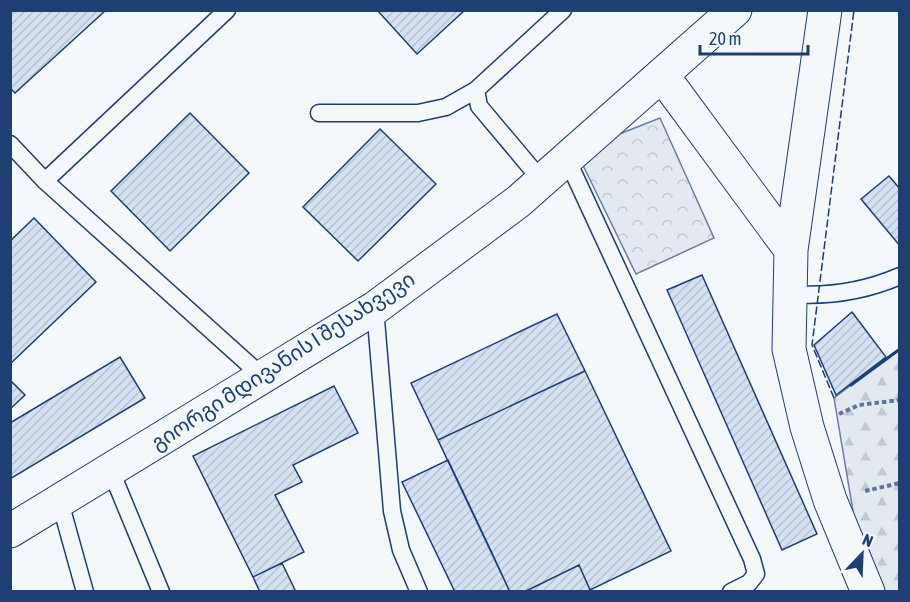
<svg xmlns="http://www.w3.org/2000/svg" width="910" height="602" viewBox="0 0 910 602" font-family="'Asap Condensed','Noto Sans Georgian',sans-serif">
<style>
.forest{fill:url(#forest-firs);stroke:#687fa3;stroke-width:1.5}
.park{fill:url(#park-crowns);stroke:#687fa3;stroke-width:1.5}
.building{fill:url(#building-hatch);stroke:#1d3f73;stroke-width:1.5}
.lines{fill:none;stroke-linecap:round;stroke-linejoin:round}
.lane-casing{stroke:#1d3f73;stroke-width:19}
.street-casing{stroke:#1d3f73;stroke-width:35}
.path{stroke:#5e769c;stroke-width:4;stroke-dasharray:4.5 3;stroke-linecap:butt}
.lane{stroke:#f4f7fb;stroke-width:16}
.street{stroke:#f4f7fb;stroke-width:33}
.fence{stroke:#1d3f73;stroke-width:1.5;stroke-dasharray:8 3;stroke-linecap:butt}
.wall{stroke:#1d3f73;stroke-width:3}
.labels{text-anchor:middle;stroke-width:4.5;stroke-linejoin:round;paint-order:stroke}
.street-label{font-size:21px;fill:#1d3f73;stroke:#f4f7fb}
</style>
<defs>
<pattern id="forest-firs" width="22" height="20" patternUnits="userSpaceOnUse" patternTransform="scale(1.5)"><rect width="22" height="20" fill="#e3e9f0"/><path d="M5 1l3.5 6h-7zM16 11l3.5 6h-7z" fill="#c2c9d1"/></pattern>
<pattern id="park-crowns" width="20" height="18" patternUnits="userSpaceOnUse" patternTransform="scale(1.5)"><rect width="20" height="18" fill="#e3e9f0"/><path d="M2 6a3 3 0 1 1 6 0M12 15a3 3 0 1 1 6 0" fill="none" stroke="#c2c9d1"/></pattern>
<pattern id="building-hatch" width="6" height="6" patternUnits="userSpaceOnUse" patternTransform="scale(1.5)"><rect width="6" height="6" fill="#d5e0f0"/><path d="M-1 1l2-2M0 6l6-6M5 7l2-2" fill="none" stroke="#b6c1d1"/></pattern>
</defs>
<rect width="100%" height="100%" fill="#f4f7fb"/>
<!-- forest -->
<path class="forest" d="M899,349V591H885L855,523L834,398Z"/>
<!-- park -->
<path class="park" d="M660,118L714,238L636,274L576,151Z"/>
<!-- building -->
<path class="building" d="M10,10H106L15,93L10,88Z
M377,10H465L417,54Z
M190,113L249,173L170,251L111,191Z
M380,129L436,184L358,261L303,207Z
M889,176L900,189V246L861,199Z
M34,218L96,282L10,364V241Z
M702,275L817,534L782,550L667,290Z
M852,312L886,357L836,395L814,345Z
M557,314L585,371L438,440L411,383Z
M120,357L145,398L10,479V423Z
M585,371L671,551L590,590L579,565L524,592H510L438,440Z
M10,380L25,395L10,409Z
M334,386L358,433L293,465L302,482L275,495L304,552L253,577L193,456Z
M448,460L492,553L510,592H455L402,482Z
M282,563L296,592H260L253,577Z
M579,565L591,592H524Z"/>
<g class="lines">
<defs>
<path id="lane" d="M319,113H418L446,107L476,90
M10,144L45,181L227,10
M567,159L752,559L756,574L749,583L731,592
M45,181L263,377
M542,181L479,106L476,90L563,10
M789,294C828,297 863,292 900,276
M375,308L392,511L401,550L419,592
M111,471L161,592
M60,502L85,592"/>
<path id="street" d="M825,10L791,250L789,349L807,427L830,500L868,592
M662,75L791,250
M10,531L375,308L519,201L735,10"/>
</defs>
<!-- lane casing -->
<use href="#lane" class="lane-casing"/>
<!-- street casing -->
<use href="#street" class="street-casing"/>
<!-- path -->
<path class="path" d="M839,414L859,405L900,400
M865,491L900,483"/>
<!-- lane -->
<use href="#lane" class="lane"/>
<!-- street -->
<use href="#street" class="street"/>
<!-- fence -->
<path class="fence" d="M834,398L812,345L854,10"/>
<!-- wall -->
<path class="wall" d="M851,385L900,349"/>
</g>
<g class="labels">
<!-- street labels -->
<g class="street-label">
<text transform="translate(283 361) rotate(-33)" y="7">გიორგი მდივანის I შესახვევი</text>
</g>
</g>
<!-- border -->
<rect width="910" height="602" fill="none" stroke="#1d3f73" stroke-width="24"/>
<!-- north arrow -->
<g transform="translate(862 554) rotate(23)" stroke="#f4f7fb" stroke-width="4.5" paint-order="stroke">
<path d="M0-4.5L10 22L0 15L-10 22Z" fill="#1d3f73"/>
<text y="-9" font-size="16" font-weight="bold" text-anchor="middle" fill="#1d3f73">N</text>
</g>
<!-- scale -->
<path d="M700 45v9h108v-9" fill="none" stroke="#1d3f73" stroke-width="3"/>
<text x="709" y="45" font-size="18" fill="#1d3f73" stroke="#f4f7fb" stroke-width="4.5" paint-order="stroke">20 m</text>
</svg>
